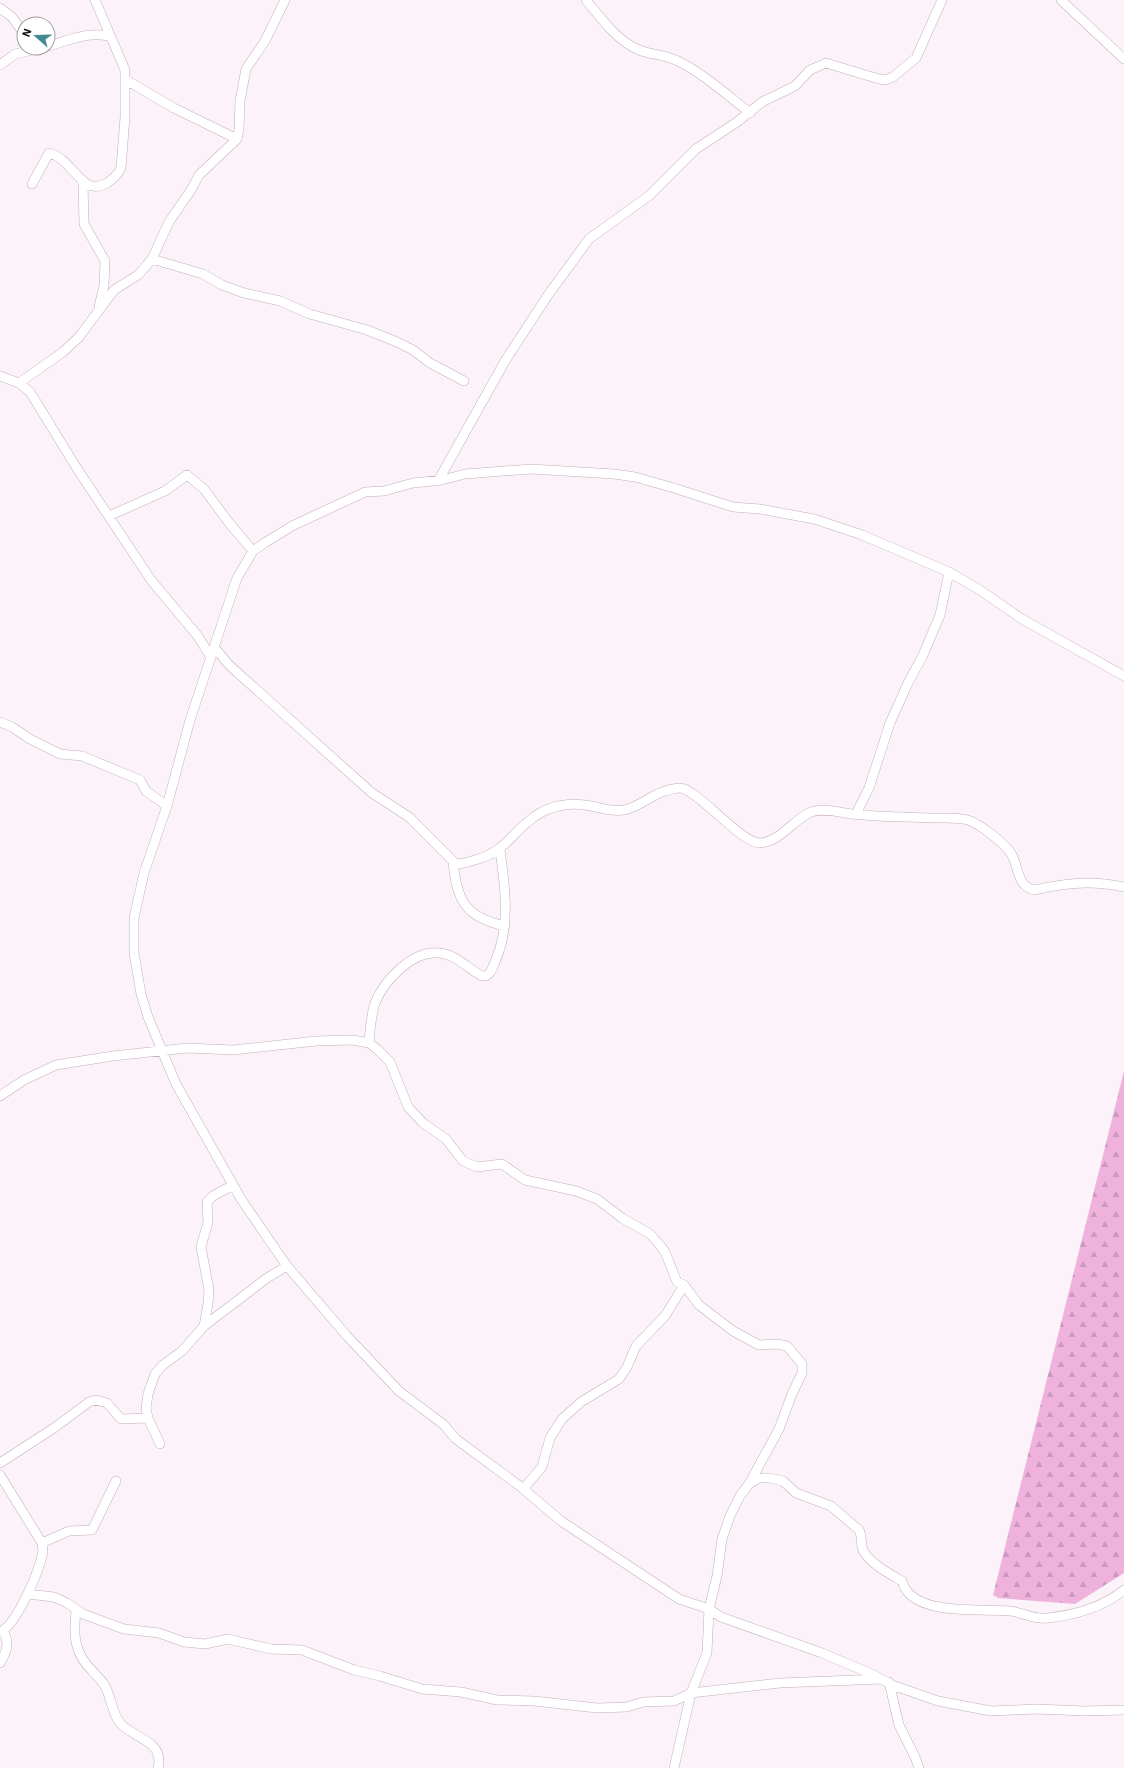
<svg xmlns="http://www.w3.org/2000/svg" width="1124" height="1768" viewBox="0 0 1124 1768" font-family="'IBM Plex Sans',sans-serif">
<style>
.forest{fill:url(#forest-firs)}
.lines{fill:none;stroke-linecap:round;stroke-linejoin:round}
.street-casing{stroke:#c5adbd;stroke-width:10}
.street{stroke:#fff;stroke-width:9}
</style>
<defs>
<pattern id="forest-firs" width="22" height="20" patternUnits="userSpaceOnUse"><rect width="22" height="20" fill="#efb2dc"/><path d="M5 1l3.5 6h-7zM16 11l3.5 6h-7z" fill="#cc98bc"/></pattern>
</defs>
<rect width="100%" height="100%" fill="#fcf2f9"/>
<!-- forest -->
<path class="forest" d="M1124,1071V1573L1075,1604L998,1598L993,1595Z"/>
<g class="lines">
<defs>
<path id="street" d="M586,0C601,18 617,41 639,50C652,55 666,55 678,61C704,74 727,95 750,113
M1061,0L1124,59
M0,8L12,17L24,34
M48,46C68,41 90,30 111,37
M0,65L15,54L41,48
M126,80L174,108L237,139
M83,182L84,224L105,261L104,286L99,307
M32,184L49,153C74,159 81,198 107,183C113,179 118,175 121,168L125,117V70L95,0
M152,259L203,274L222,285L244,293L280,301L310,314L367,330L397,342L413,350L430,363L464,381
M0,376L19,383L30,392L76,467L151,580L197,635L211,657
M19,383L63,352L79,337L114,290L138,275L152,259L169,222L191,190L199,175L237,139L239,130L240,101L246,69L265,41L285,0
M438,481L505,361L548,295L589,239L650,195L696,149L737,122L762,102L795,86L810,70L826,63L879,79L885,80L893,77L916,58L942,0
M109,516L165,491L187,475L204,489L230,524L253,551
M215,648L229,665L372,793L409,817L456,864C462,864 469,862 475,860C507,851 510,834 534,817C550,805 571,802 591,806C602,808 612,812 624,810C643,806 655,790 679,788C695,786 740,843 760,843C780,842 794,819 811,812C823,808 839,812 851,814C879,817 907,817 935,818C947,818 956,817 968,820C980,824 1006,844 1012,855C1019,868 1017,886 1034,890C1067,883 1091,880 1124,887
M1124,676L1022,619L980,590L949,572L862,535L814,519L760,509L733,507L674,488L635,477L614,474L531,469L465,474L442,480L413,483L384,491L365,492L292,526L266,542L253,551L237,578L190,720L167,806L144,873L134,918V953L141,994L148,1017L176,1084L241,1199L287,1266L347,1336L399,1391L443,1424L456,1439L521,1487L561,1521L679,1599L709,1609L721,1617L822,1653L874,1675L892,1685L938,1701L991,1711L1036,1709L1085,1711L1124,1710
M0,722L12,727L30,739L60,754L82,756L140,780L146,791L167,806
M856,814L869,788L890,723L908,683L923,655L940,615L949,572
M453,862C457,901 465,917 505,926
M369,1043C370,1030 371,1015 375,1003C384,981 412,950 439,953C456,954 468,969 482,976C490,977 492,969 495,962C511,926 505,887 500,850
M0,1096L24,1080L56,1065L113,1056L187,1048L233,1050L316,1041L353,1040L369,1043L378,1050L390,1062L408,1107L423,1123L446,1139L463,1161L477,1167L502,1164L525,1180L576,1191L597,1199L622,1218L650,1234L659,1244L665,1252L677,1282L684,1285L699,1305L733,1331L759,1345L777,1344L787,1346L802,1364V1373L792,1394L779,1429L749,1484
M204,1326L208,1304L209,1290L201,1247L208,1222L207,1202L213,1196L233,1185
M160,1444L148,1418L146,1408L148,1394L155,1374L163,1365L182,1351L204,1326L267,1278L287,1266
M0,1463L54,1428L89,1402L96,1400L107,1403L121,1419L148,1418
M0,1475L42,1543L43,1551C40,1569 17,1625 0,1632
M523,1489L542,1467L550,1438L562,1419L581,1402L619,1379L627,1367L636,1346L665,1316L684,1285
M42,1543L69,1531L92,1530L116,1481
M28,1594L54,1597L67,1603L83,1614L124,1629L159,1633L184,1642L205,1644L228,1639L271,1649L302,1650L354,1670L380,1676L422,1689L461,1692L497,1700L534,1701L597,1708L627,1707L643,1702L674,1701L691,1693L780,1683L881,1679
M76,1610C74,1631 73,1648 87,1665C93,1672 100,1678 105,1686C111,1697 112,1713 120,1723C132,1738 165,1740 158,1768
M0,1663C7,1651 10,1643 3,1631
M889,1682L899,1725L915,1757L919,1768
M674,1768L691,1693L707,1653L709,1609L717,1576L722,1539L730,1516L740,1496L749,1484L759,1478H770L783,1481L796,1493L831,1506L859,1530C863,1537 860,1546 864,1552C871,1564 890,1574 902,1581C911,1617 981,1608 1010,1611C1023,1612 1032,1620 1048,1618C1075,1615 1103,1607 1124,1590"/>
</defs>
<!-- street casing -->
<use href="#street" class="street-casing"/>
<!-- street -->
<use href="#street" class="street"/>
</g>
<!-- north arrow -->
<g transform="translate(36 36) rotate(290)"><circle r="19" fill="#ffffff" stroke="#a3a0a2"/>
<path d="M0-3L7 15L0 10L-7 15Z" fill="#428991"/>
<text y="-6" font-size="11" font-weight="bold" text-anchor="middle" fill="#191116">N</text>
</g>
</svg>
